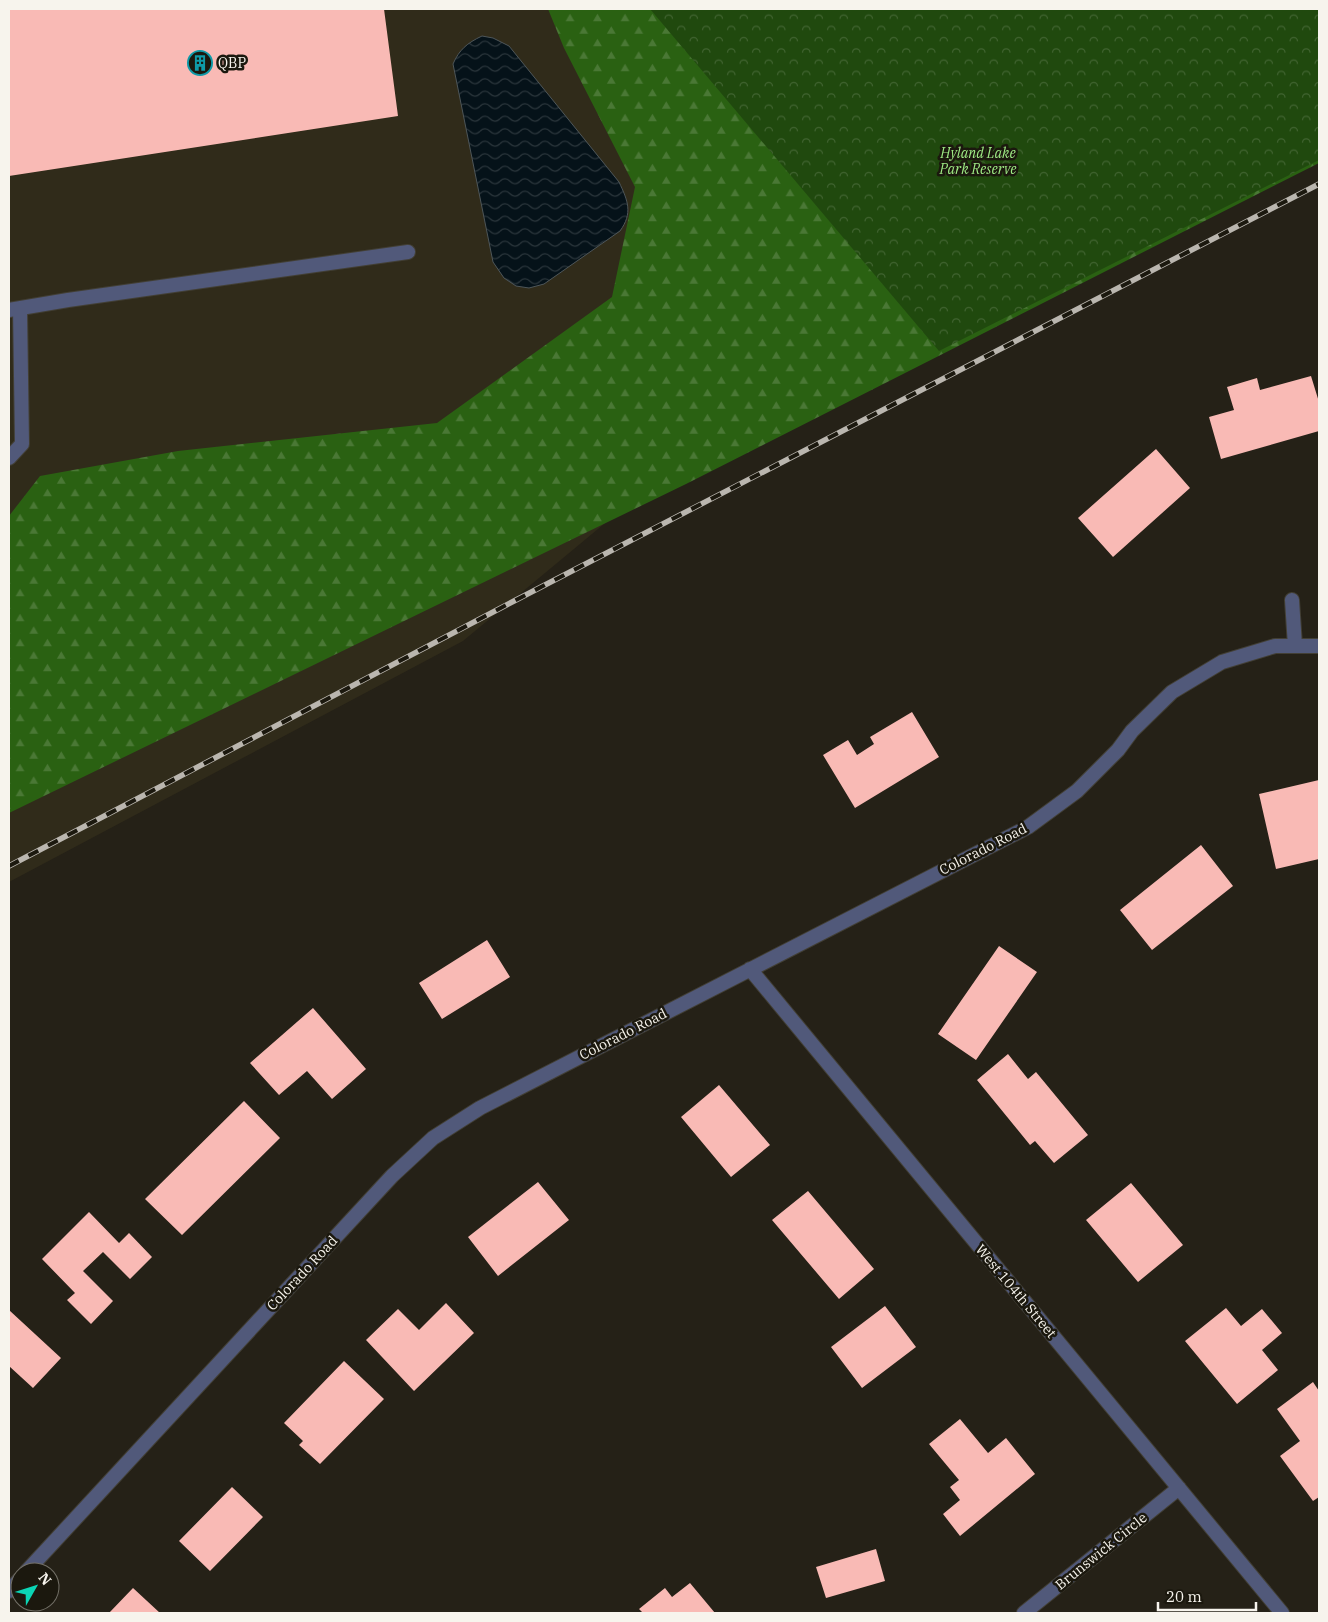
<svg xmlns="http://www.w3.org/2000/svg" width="1328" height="1622" viewBox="0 0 1328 1622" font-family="'IBM Plex Serif',serif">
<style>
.built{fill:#302b1a}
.forest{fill:url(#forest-firs)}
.park{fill:url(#park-crowns)}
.water{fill:url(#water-waves);stroke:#4e5659}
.building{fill:#f9bab5}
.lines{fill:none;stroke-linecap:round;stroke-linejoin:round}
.service-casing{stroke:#423f35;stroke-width:16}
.minor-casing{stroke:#423f35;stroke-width:16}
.service{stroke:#51597a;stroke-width:14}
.minor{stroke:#51597a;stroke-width:14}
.rail-casing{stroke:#bab6af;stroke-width:5.5}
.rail{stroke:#1b180e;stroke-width:4;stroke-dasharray:11;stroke-linecap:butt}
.labels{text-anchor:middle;stroke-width:5;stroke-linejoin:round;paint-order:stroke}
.poi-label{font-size:14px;fill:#f7f4ed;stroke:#1b180e;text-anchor:start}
.park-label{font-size:14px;font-style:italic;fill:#9feb85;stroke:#1b180e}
.street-label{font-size:14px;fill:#f7f4ed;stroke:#1b180e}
</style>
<defs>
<pattern id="forest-firs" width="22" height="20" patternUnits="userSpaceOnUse" patternTransform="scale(1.25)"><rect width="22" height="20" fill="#2a6112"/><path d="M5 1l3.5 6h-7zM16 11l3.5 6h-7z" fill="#4a7835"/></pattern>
<pattern id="park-crowns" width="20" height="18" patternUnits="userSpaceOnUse" patternTransform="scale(1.25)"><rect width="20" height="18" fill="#20490e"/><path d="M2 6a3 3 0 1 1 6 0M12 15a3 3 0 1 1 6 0" fill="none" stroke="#416431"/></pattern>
<pattern id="water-waves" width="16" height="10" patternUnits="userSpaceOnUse" patternTransform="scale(1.25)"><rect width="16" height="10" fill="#051219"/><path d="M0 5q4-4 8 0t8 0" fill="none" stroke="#2a353b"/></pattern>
</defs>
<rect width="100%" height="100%" fill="#252117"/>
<!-- built -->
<path class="built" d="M9,9H580L709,286L651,485L463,641L9,882Z"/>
<!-- forest -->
<path class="forest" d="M548,9H1319V163L686,484L9,813V516L40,476L178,451L437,423L612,297L635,187L564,48Z"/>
<!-- park -->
<path class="park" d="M650,9H1319V160L939,351Z"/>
<!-- water -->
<path class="water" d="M482,36L493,38L509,46L619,182C628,201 633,213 620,231L544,284L529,288L516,286L504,278L493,262L453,64C459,50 467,43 482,36Z"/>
<!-- building -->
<path class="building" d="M9,9H384L398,116L9,176Z
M1311,376L1319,402V431L1221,459L1209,417L1234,410L1227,387L1257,378L1260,390Z
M1156,449L1190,488L1113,557L1078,518Z
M912,712L939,757L855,808L823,755L848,740L857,755L874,744L870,737Z
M1319,780V859L1276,869L1259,794Z
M1201,845L1233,886L1152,950L1120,910Z
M487,940L510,977L442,1019L419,983Z
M999,946L1037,972L976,1060L938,1034Z
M313,1008L366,1069L332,1099L307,1071L279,1095L250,1063Z
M1008,1054L1028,1079L1036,1072L1088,1135L1054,1163L1035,1141L1030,1145L977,1080Z
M719,1085L770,1145L731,1177L681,1117Z
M244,1101L280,1138L182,1235L145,1199Z
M538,1182L569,1220L498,1276L468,1237Z
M1131,1183L1183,1245L1138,1282L1086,1220Z
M808,1191L874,1269L839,1299L772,1220Z
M89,1212L119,1243L129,1233L152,1257L130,1279L103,1252L83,1271L113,1301L91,1324L67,1300L75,1293L42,1259Z
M446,1303L474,1333L414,1391L366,1340L398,1309L419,1330Z
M885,1306L916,1347L862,1388L831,1347Z
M1226,1308L1241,1326L1262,1309L1282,1333L1262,1350L1278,1370L1237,1404L1185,1341Z
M9,1310L61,1358L33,1388L9,1366Z
M344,1361L384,1399L320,1464L299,1445L303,1441L284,1423Z
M1313,1382L1319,1391V1497L1313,1501L1280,1456L1300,1441L1277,1409Z
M960,1419L988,1453L1006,1438L1035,1474L960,1536L943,1514L960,1500L950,1487L959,1480L929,1444Z
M232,1487L263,1517L210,1571L179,1541Z
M876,1549L885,1581L826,1598L816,1567Z
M690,1583L715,1613H643L639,1609L665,1588L672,1597Z
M133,1588L160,1613H109Z"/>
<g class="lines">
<defs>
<path id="service" d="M9,310L68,300L408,252
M9,458L22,444L20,308"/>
<path id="minor" d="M1292,600L1295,646
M750,969L1282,1613
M26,1572L392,1176L433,1138L480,1108L1028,827L1077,791L1118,750L1132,731L1172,692L1222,662L1275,646H1319
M9,1591L20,1579
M1024,1613L1179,1488"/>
</defs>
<!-- service casing -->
<use href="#service" class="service-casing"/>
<!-- minor casing -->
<use href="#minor" class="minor-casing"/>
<!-- service -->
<use href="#service" class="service"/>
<!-- minor -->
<use href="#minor" class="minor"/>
<defs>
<path id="rail" d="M9,866L514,601L1319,184"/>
</defs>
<!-- rail casing -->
<use href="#rail" class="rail-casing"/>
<!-- rail -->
<use href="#rail" class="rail"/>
</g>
<!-- icons -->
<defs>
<symbol id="building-ring" viewBox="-11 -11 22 22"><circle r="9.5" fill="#1b180e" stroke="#0f9aa8" stroke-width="1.5"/><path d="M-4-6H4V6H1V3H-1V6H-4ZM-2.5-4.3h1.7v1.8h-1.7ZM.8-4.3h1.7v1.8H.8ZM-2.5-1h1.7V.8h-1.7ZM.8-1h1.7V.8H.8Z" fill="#0f9aa8"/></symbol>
</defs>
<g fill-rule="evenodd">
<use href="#building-ring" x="186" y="49" width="28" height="28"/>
</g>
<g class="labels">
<!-- poi labels -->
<g class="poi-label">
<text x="218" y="68">QBP</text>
</g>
<!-- park labels -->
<g class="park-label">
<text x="978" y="158">Hyland Lake<tspan x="978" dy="16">Park Reserve</tspan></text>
</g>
<!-- street labels -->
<g class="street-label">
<text transform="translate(983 849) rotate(-27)" y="5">Colorado Road</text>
<text transform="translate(623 1034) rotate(-27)" y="5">Colorado Road</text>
<text transform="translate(302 1273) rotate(-47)" y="5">Colorado Road</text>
<text transform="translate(1016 1291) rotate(50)" y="5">West 104th Street</text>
<text transform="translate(1101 1551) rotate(-39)" y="5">Brunswick Circle</text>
</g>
</g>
<!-- border -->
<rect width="1328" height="1622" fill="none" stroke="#f7f4ed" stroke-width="20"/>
<!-- north arrow -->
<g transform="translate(35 1587) rotate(51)"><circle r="24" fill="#1b180e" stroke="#737067"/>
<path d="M0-4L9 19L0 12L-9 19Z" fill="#0bd5b5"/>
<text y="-8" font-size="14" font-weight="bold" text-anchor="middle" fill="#f7f4ed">N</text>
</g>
<!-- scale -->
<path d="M1158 1602v8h98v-8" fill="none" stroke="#f7f4ed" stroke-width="2.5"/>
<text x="1166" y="1602" font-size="15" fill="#f7f4ed" stroke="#1b180e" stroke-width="4" paint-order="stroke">20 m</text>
</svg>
